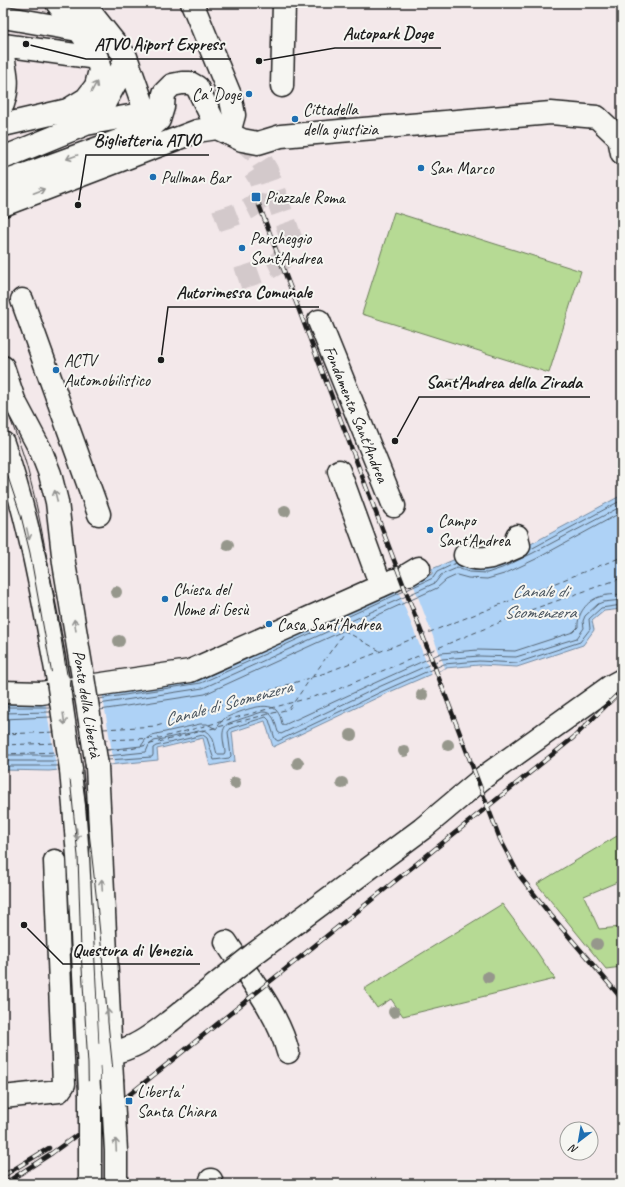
<svg xmlns="http://www.w3.org/2000/svg" width="625" height="1187" font-family="Caveat,sans-serif">
<style>
.green{fill:#b6da94;stroke:#697b58}
.water{fill:#aed2f6;stroke:#74899f}
.pier{fill:#f3e8ea}
.lines{fill:none;stroke-linecap:round;stroke-linejoin:round}
.shore{stroke:#566573;stroke-width:1}
.ferry{stroke:#48535d;stroke-width:1;stroke-dasharray:5 4;stroke-linecap:butt}
.minor-tunnel{stroke:#d3c9cb;stroke-width:22;stroke-dasharray:22 11;stroke-linecap:butt}
.minor-casing{stroke:#1c1c1c;stroke-width:25}
.major-casing{stroke:#1c1c1c;stroke-width:25}
.minor{stroke:#f6f6f2;stroke-width:22}
.major{stroke:#f6f6f2;stroke-width:22}
.tram{stroke:#1c1c1c;stroke-width:1}
.rail-casing{stroke:#1c1c1c;stroke-width:4.5}
.rail{stroke:#f6f6f2;stroke-width:3;stroke-dasharray:9;stroke-linecap:butt}
.minor-bridge-casing{stroke:#1c1c1c;stroke-width:25;stroke-linecap:butt}
.major-bridge-casing{stroke:#1c1c1c;stroke-width:25;stroke-linecap:butt}
.minor-bridge{stroke:#f6f6f2;stroke-width:22}
.major-bridge{stroke:#f6f6f2;stroke-width:22}
.tree{fill:#96978c}
.oneway{stroke:#949492}
.poi-dot{fill:#1f6fb2;stroke:#f6f6f2;stroke-width:1.5}
.labels{text-anchor:middle;dominant-baseline:central;stroke-width:4;stroke-linejoin:round;paint-order:stroke}
.poi-label{font-size:17px;fill:#1c1c1c;stroke:#f6f6f2;text-anchor:start}
.street-label{font-size:17px;fill:#1c1c1c;stroke:#f6f6f2}
.water-label{font-size:18px;font-style:italic;fill:#48535d;stroke:#f6f6f2}
.leader{fill:none;stroke:#1c1c1c;stroke-width:1.5}
.callout-dot{fill:#1c1c1c;stroke:#f6f6f2;stroke-width:1.5}
.callout-label{font-size:18px;text-anchor:middle;font-weight:bold;fill:#1c1c1c;stroke:#f6f6f2;stroke-width:4;stroke-linejoin:round;paint-order:stroke}
</style>
<rect width="100%" height="100%" fill="#f3e8ea"/>
<filter id="ink" filterUnits="userSpaceOnUse"><feTurbulence type="fractalNoise" baseFrequency=".025" numOctaves="2"/><feDisplacementMap in="SourceGraphic" scale="8" xChannelSelector="R" yChannelSelector="G"/><feConvolveMatrix kernelMatrix="1 2 1 2 8 2 1 2 1" color-interpolation-filters="sRGB"/></filter>
<g filter="url(#ink)">
<path class="green" d="M394,212L581,271L549,373L362,314Z
M622,833V880L584,896L599,929L622,927V967L606,969L537,884Z
M502,904L531,943L555,979L403,1016L391,999L377,1008L364,989Z"/>
<path class="water" d="M622,495V609L604,611L592,621L594,630L583,645L517,667L479,665L445,668L385,694L273,747L265,721L232,732L235,761L210,766L203,738L157,749L158,760L49,771L3,770V704H43L199,680L432,574V569L458,558L529,545Z"/>
<path class="pier" d="M412,581L445,668L431,674L397,588Z
M102,692L114,764L57,771L45,701Z"/>
<g class="lines">
<path class="shore" d="M531,549L622,500
M99,699L201,683L433,578L437,572L456,563
M99,704L203,688L435,583L441,575L457,568L469,572L487,573L502,568L533,553L622,506
M3,707H50
M100,710L205,694L437,588L446,580L457,575L468,578L487,579L504,574L536,559L622,512
M3,713L50,712
M3,719L51,717
M107,750L141,746L146,739L152,735L200,724H207L216,729L221,722L225,718C237,713 265,700 276,710C280,714 281,719 282,724L284,725L379,681L441,653L478,650L515,651L573,632L578,627C577,614 587,601 599,597C606,594 615,595 622,594
M3,755H57
M107,756L146,752L149,745L154,741L203,730C214,732 214,745 217,754H224L225,752C224,742 219,729 229,723L262,712C274,711 275,723 278,732L281,734L381,686L442,659L479,656L516,657L577,638L584,628L583,621L585,616L598,604L603,602L622,600
M108,760L152,757L153,755V748L156,746L203,735L207,738L214,760L229,758L231,756L228,732L231,728L266,717L269,720L275,739L278,741L383,691L444,664L479,661L517,663L580,642L590,629L589,619L601,608L622,605
M3,761H58
M3,766H58"/>
<path class="ferry" d="M313,676L345,631L380,651
M103,729L157,726L325,673L622,557
M3,734L56,732
M103,740L160,738L331,692L525,612L622,578
M3,745L56,743
M105,750L131,749L289,709L311,678
M3,754L58,752"/>
<path class="minor-tunnel" d="M216,221C242,212 278,205 254,170
M238,279C253,274 275,270 284,256C287,251 289,244 291,238L267,170L257,154L242,140"/>
<g class="minor-casing">
<path id="minor" d="M83,3L126,57L146,113L86,124
M192,3L230,95L234,115L229,133
M3,17L78,30
M3,45L97,58
M3,57C7,75 9,86 3,104
M282,86L284,3
M3,125L68,110L86,99L96,86L100,70L97,58L91,46L57,3
M3,158L86,124L104,104L116,82L126,57
M3,181L13,179L140,133L151,127L159,120L163,107L164,93L172,85L182,83H190L197,87L217,128
M3,205L197,131L217,128L242,140L258,143L281,136L551,113L597,117L619,138L622,153
M22,300L99,514
M319,321L394,506
M339,471L381,586
M465,555C483,564 503,553 519,546L517,536
M409,574L419,568
M3,692L41,693L190,671L394,580
M226,942C248,976 278,1013 288,1052
M254,954L422,829L484,777L611,686L622,680
M92,1056C128,1052 141,1044 169,1022
M3,1097L59,1091L64,1084L55,861
M211,1180V1184"/>
</g>
<g class="major-casing">
<path id="major" d="M3,367L14,400L41,451L50,474L57,502L64,563L83,677
M3,443C29,518 44,603 58,681
M97,766L112,1079
M71,769L78,856L90,1092"/>
</g>
<use href="#minor" class="minor"/>
<use href="#major" class="major"/>
<path class="tram" d="M3,400C12,425 23,449 29,475C43,527 50,580 60,632C80,750 95,869 105,989C110,1054 121,1119 118,1184
M3,462L21,516L30,553L69,769L78,856L81,952L88,1064L90,1184"/>
<g class="rail-casing">
<path id="rail" d="M256,197L500,839L519,875L549,913L622,999
M3,1176L49,1148
M4,1184L52,1153L99,1119L573,738L622,690"/>
</g>
<use href="#rail" class="rail"/>
<g class="minor-bridge-casing">
<path id="minor-bridge" d="M169,1022L254,954"/>
</g>
<g class="major-bridge-casing">
<path id="major-bridge" d="M83,677L97,766
M58,681L71,769
M112,1079L116,1151V1184
M90,1092V1184"/>
</g>
<use href="#minor-bridge" class="minor-bridge"/>
<use href="#major-bridge" class="major-bridge"/>
</g>
<g class="tree">
<circle cx="452" cy="384" r="6"/>
<circle cx="285" cy="511" r="6"/>
<circle cx="228" cy="545" r="6"/>
<circle cx="116" cy="592" r="6"/>
<circle cx="119" cy="641" r="6"/>
<circle cx="422" cy="695" r="6"/>
<circle cx="351" cy="735" r="6"/>
<circle cx="448" cy="745" r="6"/>
<circle cx="404" cy="751" r="6"/>
<circle cx="298" cy="763" r="6"/>
<circle cx="235" cy="783" r="6"/>
<circle cx="342" cy="783" r="6"/>
<circle cx="597" cy="944" r="6"/>
<circle cx="488" cy="977" r="6"/>
<circle cx="394" cy="1012" r="6"/>
</g>
<defs><path id="oneway-shaft" d="M-6 0H5M1.5-3L5.5 0L1.5 3" fill="none" stroke-width="1.6" stroke-linecap="round" stroke-linejoin="round"/></defs>
<g class="oneway">
<use href="#oneway-shaft" transform="translate(94 87) rotate(-62)"/>
<use href="#oneway-shaft" transform="translate(72 157) rotate(160)"/>
<use href="#oneway-shaft" transform="translate(39 191) rotate(-21)"/>
<use href="#oneway-shaft" transform="translate(56 496) rotate(-104)"/>
<use href="#oneway-shaft" transform="translate(28 534) rotate(77)"/>
<use href="#oneway-shaft" transform="translate(75 625) rotate(-99)"/>
<use href="#oneway-shaft" transform="translate(64 719) rotate(82)"/>
<use href="#oneway-shaft" transform="translate(77 834) rotate(86)"/>
<use href="#oneway-shaft" transform="translate(102 885) rotate(-93)"/>
<use href="#oneway-shaft" transform="translate(108 1015) rotate(-93)"/>
<use href="#oneway-shaft" transform="translate(116 1145) rotate(-93)"/>
</g>
</g>
<g class="poi-dot">
<circle cx="249" cy="94" r="4"/>
<circle cx="295" cy="119" r="4"/>
<circle cx="421" cy="168" r="4"/>
<circle cx="153" cy="177" r="4"/>
<rect x="251" y="192" width="10" height="10" rx="2"/>
<circle cx="242" cy="248" r="4"/>
<circle cx="56" cy="370" r="4"/>
<circle cx="430" cy="530" r="4"/>
<circle cx="165" cy="599" r="4"/>
<circle cx="269" cy="624" r="4"/>
<rect x="125" y="1097" width="8" height="8" rx="2"/>
</g>
<g class="labels">
<g class="poi-label">
<text x="241" y="94" text-anchor="end">Ca' Doge</text>
<text x="303" y="109">Cittadella<tspan x="303" dy="20">della giustizia</tspan></text>
<text x="429" y="168">San Marco</text>
<text x="161" y="177">Pullman Bar</text>
<text x="265" y="197">Piazzale Roma</text>
<text x="250" y="238">Parcheggio<tspan x="250" dy="20">Sant'Andrea</tspan></text>
<text x="64" y="360">ACTV<tspan x="64" dy="20">Automobilistico</tspan></text>
<text x="438" y="520">Campo<tspan x="438" dy="20">Sant'Andrea</tspan></text>
<text x="173" y="589">Chiesa del<tspan x="173" dy="20">Nome di Gesù</tspan></text>
<text x="277" y="624">Casa Sant'Andrea</text>
<text x="137" y="1091">Liberta'<tspan x="137" dy="20">Santa Chiara</tspan></text>
</g>
<g class="street-label">
<text transform="translate(356 414) rotate(68)">Fondamenta Sant'Andrea</text>
<text transform="translate(87 704) rotate(81)">Ponte della Libertà</text>
</g>
<g class="water-label">
<text x="540" y="591">Canale di<tspan x="540" dy="21">Scomenzera</tspan></text>
<text transform="translate(228 703) rotate(-15)">Canale di Scomenzera</text>
</g>
</g>
<path class="leader" d="M259 61L335 48H441M26 44L86 59H231M78 205L86 155H209M161 360L168 307H319M395 441L419 397H590M24 925L63 964H200"/>
<g class="callout-dot">
<circle cx="259" cy="61" r="4"/>
<circle cx="26" cy="44" r="4"/>
<circle cx="78" cy="205" r="4"/>
<circle cx="161" cy="360" r="4"/>
<circle cx="395" cy="441" r="4"/>
<circle cx="24" cy="925" r="4"/>
</g>
<g class="callout-label">
<text x="388" y="39">Autopark Doge</text>
<text x="159" y="50">ATVO Aiport Express</text>
<text x="147" y="146">Biglietteria ATVO</text>
<text x="244" y="298">Autorimessa Comunale</text>
<text x="504" y="388">Sant'Andrea della Zirada</text>
<text x="132" y="956">Questura di Venezia</text>
</g>
<rect width="625" height="1187" fill="none" stroke="#f6f6f2" stroke-width="16"/>
<rect x="8" y="8" width="609" height="1171" fill="none" stroke="#1c1c1c" stroke-width="1.5" filter="url(#ink)"/>
<g transform="translate(579 1141) rotate(211)"><circle r="19" fill="#f6f6f2" stroke="#9f9f9c"/>
<path d="M0-3L7 15L0 10L-7 15Z" fill="#1f6fb2"/>
<text y="-6" font-size="11" font-weight="bold" text-anchor="middle" fill="#1c1c1c">N</text>
</g>
</svg>
